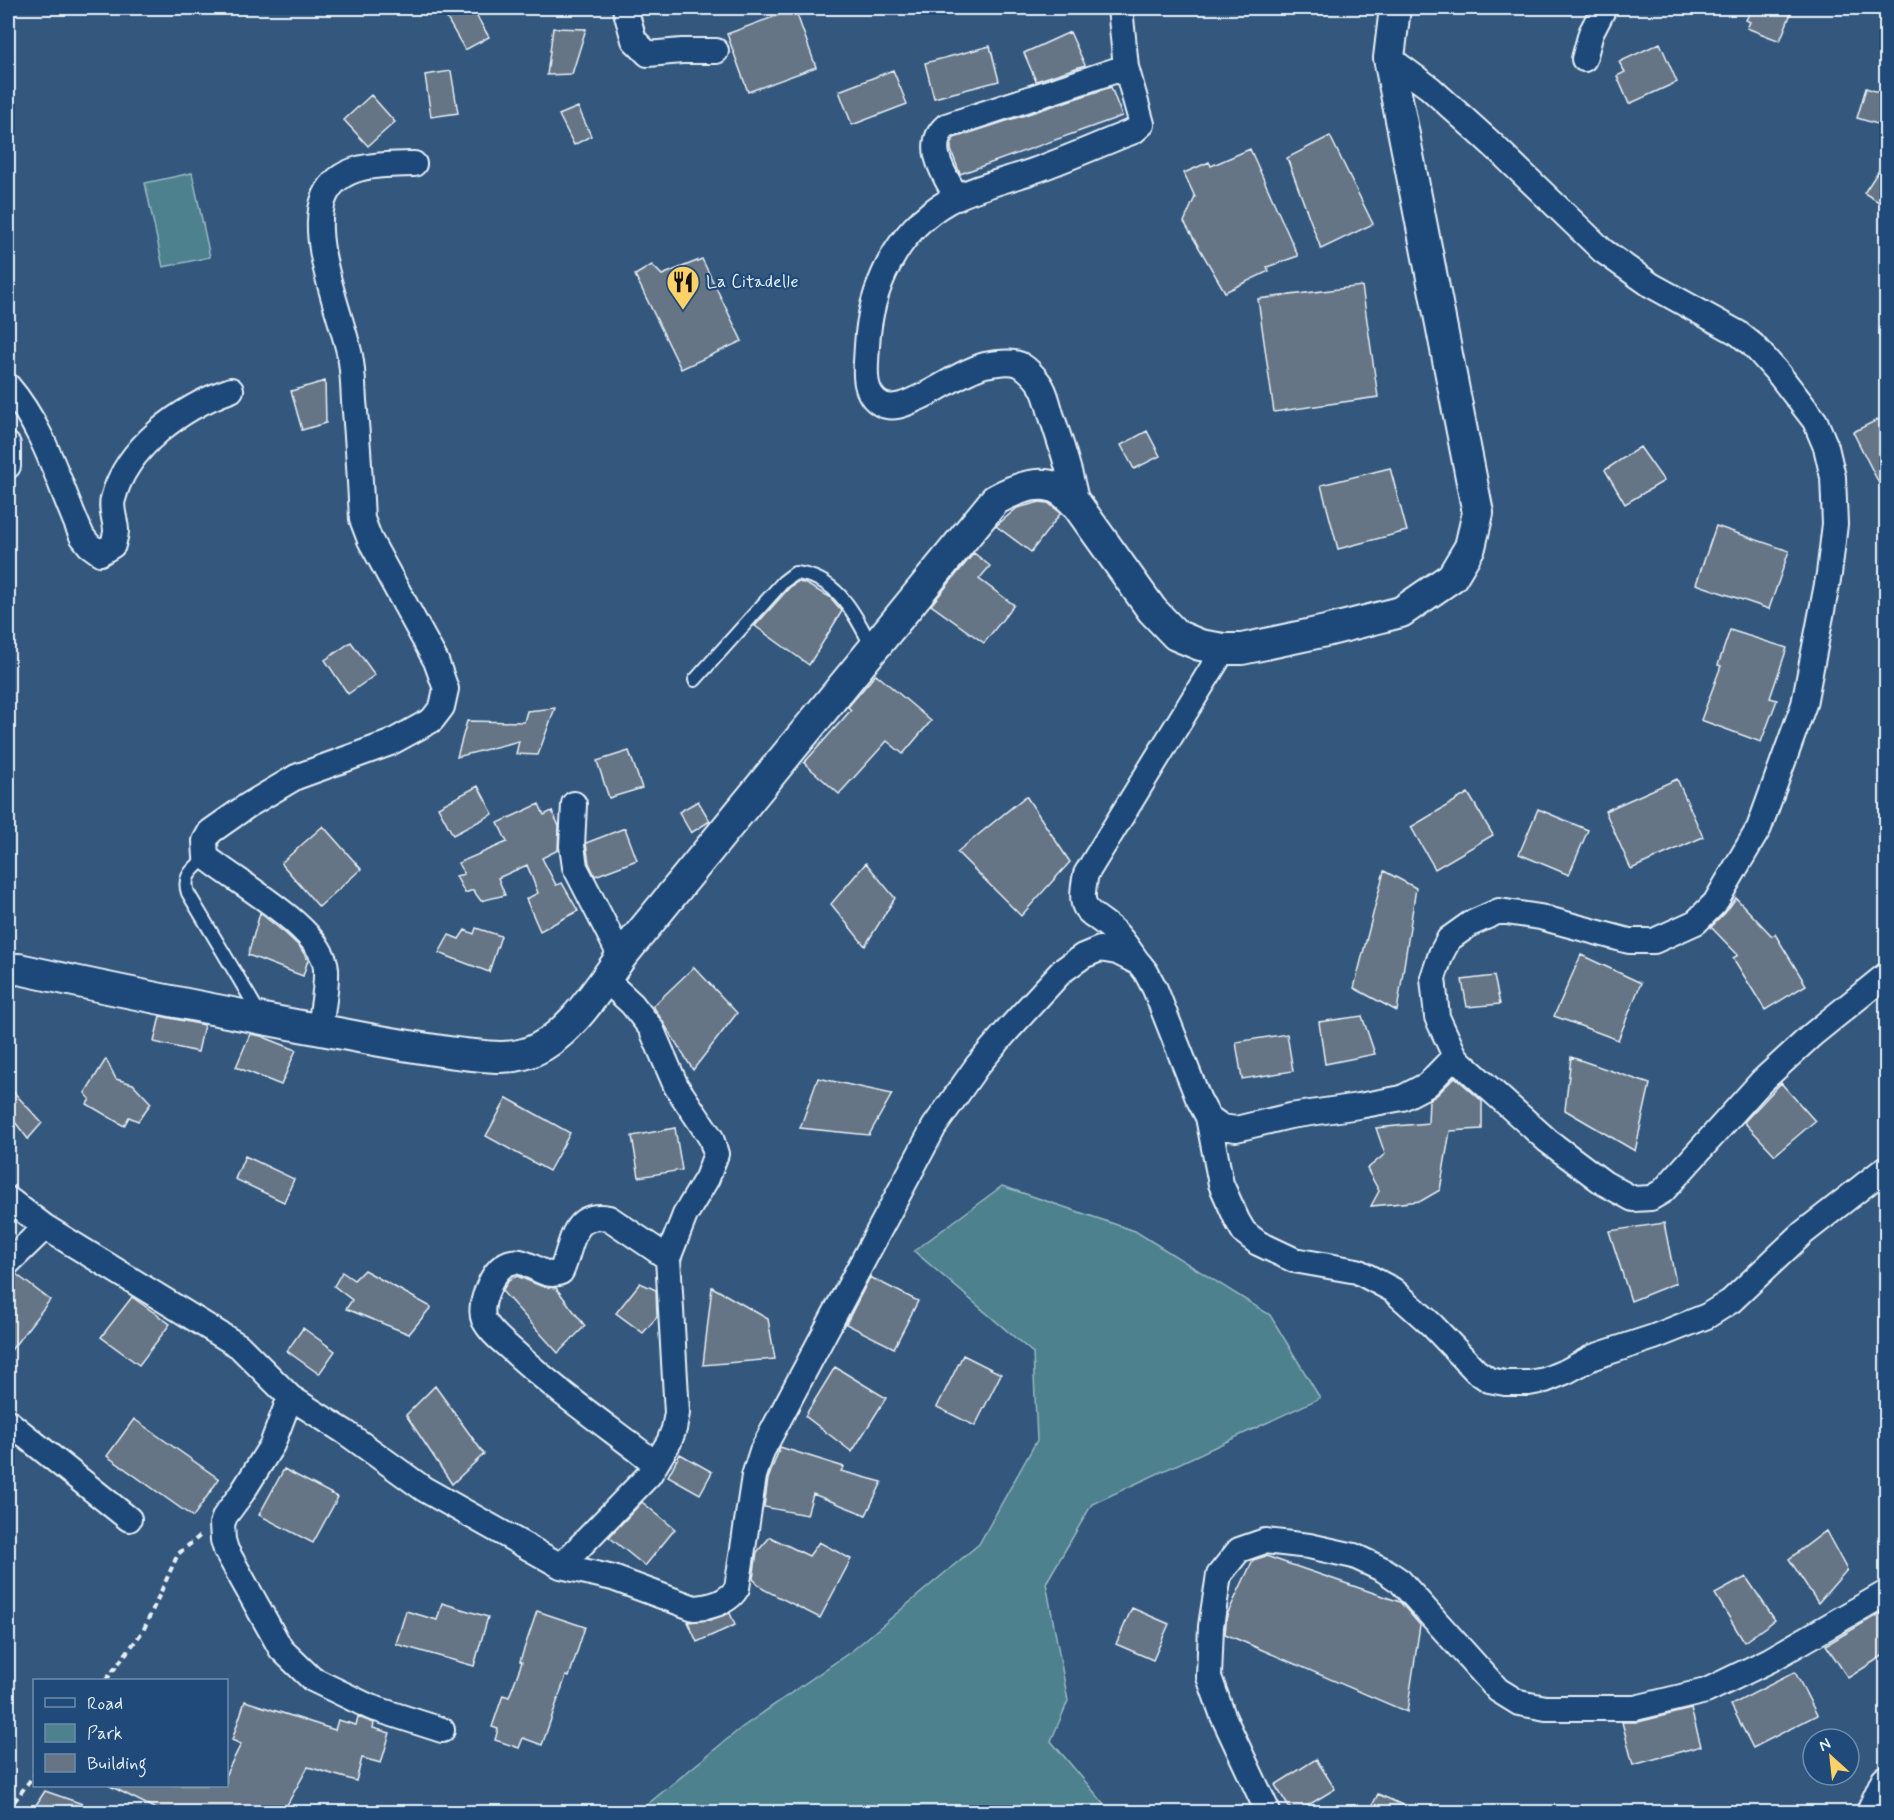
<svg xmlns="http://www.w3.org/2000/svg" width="1894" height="1820" font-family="Mynerve,sans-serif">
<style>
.green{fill:#4d818e;stroke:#9ab9c3;stroke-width:1.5}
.building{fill:#667485;stroke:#e8f1f8;stroke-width:1.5}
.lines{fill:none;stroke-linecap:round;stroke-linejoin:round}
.service-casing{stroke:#e8f1f8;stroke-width:16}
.minor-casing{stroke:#e8f1f8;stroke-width:28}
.tertiary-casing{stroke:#e8f1f8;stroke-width:34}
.path{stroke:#e8f1f8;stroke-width:4;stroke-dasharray:6 4.5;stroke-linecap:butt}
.service{stroke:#1f4a7a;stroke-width:12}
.minor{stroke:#1f4a7a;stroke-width:24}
.tertiary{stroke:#1f4a7a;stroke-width:30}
.labels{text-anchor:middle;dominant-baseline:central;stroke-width:4.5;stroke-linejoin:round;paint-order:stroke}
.poi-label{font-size:18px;fill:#e8f1f8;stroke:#1f4a7a;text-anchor:start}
</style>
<rect width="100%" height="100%" fill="#34577d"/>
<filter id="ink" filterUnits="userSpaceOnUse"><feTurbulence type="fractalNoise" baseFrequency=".0167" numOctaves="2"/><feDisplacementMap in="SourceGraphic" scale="12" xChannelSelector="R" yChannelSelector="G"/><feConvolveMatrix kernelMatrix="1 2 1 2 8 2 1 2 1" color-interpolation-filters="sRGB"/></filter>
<g filter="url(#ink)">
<path class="green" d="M192,173L210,257L163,267L145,183Z
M1002,1186L1135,1231L1270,1315L1320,1398L1092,1504L1046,1583L1068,1701L1051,1741L1111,1812H638L741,1728L853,1650L979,1544L1037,1440L1033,1353L914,1251Z"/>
<path class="building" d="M458,8H472L489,37L465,50L445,15Z
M1752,8H1793L1780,41L1747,28L1750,22L1746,20Z
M795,9L816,67L748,92L727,34Z
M553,28L586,29L572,74L547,75Z
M1070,32L1085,65L1036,81L1024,53Z
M1660,43L1677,82L1629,104L1617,76L1625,72L1619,62Z
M990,46L999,81L934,98L925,63Z
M893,70L907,104L852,125L839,91Z
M451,71L458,113L431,117L425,75Z
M1111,87L1122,116L960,174L951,150V145L954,138Z
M1866,88L1887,95V127L1857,118Z
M371,95L395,122L368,146L344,120Z
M578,107L591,136L574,145L559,115Z
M1330,136L1373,224L1321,249L1287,158Z
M1250,149L1298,256L1267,267L1269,271L1225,292L1184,222L1195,197L1184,173L1209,162L1211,166Z
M1887,158V207L1864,193Z
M702,259L742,341L681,369L635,275L652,265L662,275Z
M1362,286L1378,397L1274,412L1258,299Z
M325,381L326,423L302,430L291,391Z
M1887,415V499L1853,432Z
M1147,431L1160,456L1134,469L1121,445Z
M1640,447L1664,481L1625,504L1605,470Z
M1390,468L1407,531L1338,549L1321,485Z
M1040,502L1048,503L1061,513L1031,552L996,526L1017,508Z
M1716,526L1789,551L1769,609L1696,584Z
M974,553L990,566L979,579L1014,605L984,643L931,605Z
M797,582L804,583L830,597L842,611L809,665L755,626L789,588Z
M1730,630L1787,648L1770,698L1777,700L1761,742L1701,720L1721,666L1718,665Z
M351,642L375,675L348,694L325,660Z
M876,674L931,721L903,754L887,741L839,794L804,763L851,710L848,707Z
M555,708L538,755L516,754L519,741L457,757L467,721L524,722L527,711Z
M629,751L642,788L609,798L597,761Z
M1677,779L1703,837L1631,869L1605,811Z
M478,786L493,814L453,835L438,807Z
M1468,793L1493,835L1435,869L1411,827Z
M1026,796L1070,862L1021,916L957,852Z
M698,801L710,821L691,833L679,812Z
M539,804L544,815L552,811L559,826L558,850L542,858L556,885L562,883L578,911L540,931L526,899L538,893L527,865L498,878L505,895L481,901L473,890L465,893L456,876L464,874L458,863L507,842L498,823Z
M1538,809L1588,830L1569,875L1519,854Z
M323,826L361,869L319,907L281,863Z
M625,828L637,860L595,876L589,863L586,843Z
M866,863L895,898L865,946L831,904Z
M1384,871L1416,888L1397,1011L1354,988Z
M1736,898L1772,936L1775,934L1806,985L1765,1010L1733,958L1738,955L1711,927L1725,913Z
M260,913L285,933L300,947L308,960L303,976L248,955Z
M476,928L501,936L489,972L439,953L449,935L459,939L465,930L474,934Z
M1581,955L1641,983L1618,1040L1554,1016Z
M694,967L737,1013L693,1070L653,1006Z
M1494,976L1500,1004L1467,1007L1462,980Z
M160,1016L204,1025L198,1052L154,1042Z
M1362,1016L1375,1054L1325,1064L1319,1022Z
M250,1034L261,1036L296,1050L281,1085L236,1067Z
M1287,1034L1293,1071L1242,1079L1236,1042Z
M1571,1057L1650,1084L1635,1151L1565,1110Z
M106,1059L116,1079L133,1084L151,1103L138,1121L129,1117L124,1126L87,1104L90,1099L85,1093Z
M1455,1077L1482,1101V1129L1450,1131L1440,1190L1421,1201L1371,1206L1379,1191L1367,1169L1385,1154L1376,1128L1428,1123L1429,1100L1437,1095Z
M818,1078L892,1094L869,1135L800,1128Z
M1781,1083L1815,1121L1775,1155L1744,1122Z
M8,1086L42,1123L28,1139L8,1113Z
M507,1098L570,1133L549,1171L486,1136Z
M675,1128L682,1170L639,1177L632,1136Z
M245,1156L294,1179L284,1202L235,1179Z
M1664,1223L1676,1283L1631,1301L1609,1231Z
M364,1270L431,1307L409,1334L346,1309L352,1300L334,1286L342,1272L354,1280Z
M16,1274L50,1300L8,1354V1277Z
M517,1276L541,1286L556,1288L585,1326L558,1353L502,1291L509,1280Z
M870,1277L918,1301L894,1348L846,1324Z
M640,1283L656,1290L657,1317L643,1333L616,1313Z
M712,1287L768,1319L775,1359L703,1365Z
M132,1297L170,1324L139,1365L101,1337Z
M303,1328L335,1351L319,1374L287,1351Z
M963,1355L1001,1374L975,1426L937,1407Z
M835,1367L886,1398L852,1452L805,1416Z
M435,1386L484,1454L452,1484L406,1415Z
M134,1419L219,1479L193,1517L107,1456Z
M780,1447L844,1467L841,1471L882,1482L866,1515L813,1494L807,1515L764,1507L768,1479Z
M680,1454L712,1472L700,1494L668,1476Z
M284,1469L338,1497L313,1543L259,1515Z
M642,1502L675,1529L645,1566L609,1537Z
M1826,1531L1847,1570L1818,1603L1789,1559Z
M770,1537L809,1556L819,1542L851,1559L820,1618L763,1589L753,1579L757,1552Z
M1266,1556L1400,1602L1420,1625L1407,1712L1225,1634L1227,1615L1253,1560Z
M1746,1577L1775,1620L1744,1642L1715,1594Z
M442,1603L488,1617L474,1666L396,1644L406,1611L437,1620Z
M1132,1608L1169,1624L1153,1660L1116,1644Z
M1887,1609V1653L1848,1678L1826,1645Z
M537,1611L585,1627L569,1677L566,1676L542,1745L523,1738L519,1748L495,1740L498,1729L492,1727L503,1695L509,1697L522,1662L520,1661Z
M730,1613L735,1625L697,1642L688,1622L710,1620Z
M1795,1672L1817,1715L1753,1748L1731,1705Z
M245,1701L335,1730L338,1720L356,1725L358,1717L374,1723L373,1728L390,1733L381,1763L362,1758L356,1781L308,1767L283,1812H162L108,1785H226V1774L241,1744L232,1740Z
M1691,1709L1701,1746L1633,1765L1622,1722H1638Z
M1316,1759L1335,1789L1297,1812H1292L1275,1785Z
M45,1791L100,1810V1812H43L34,1808Z
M1378,1794L1418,1812H1369Z"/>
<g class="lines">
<g class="service-casing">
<path id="service" d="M695,680L783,582L795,573C838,577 854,613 872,647
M206,857C194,869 182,875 188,893L261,1016"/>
</g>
<g class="minor-casing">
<path id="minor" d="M625,8L634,40L648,54L682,51H716
M1120,8L1126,67
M1389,58L1430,88L1493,145L1603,251L1651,285L1738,333L1753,345L1778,373L1815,421L1826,447L1833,477L1835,524L1829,574L1804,704L1759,828L1715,903L1696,922L1654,941H1629L1540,917L1499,911L1470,924L1449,939L1441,954L1433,978L1437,1017L1455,1056L1460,1062L1548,1141L1604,1183L1633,1199L1651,1198L1663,1191L1762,1081L1812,1035L1886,975
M1584,59L1591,33L1604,8
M957,198C946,177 923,146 946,126L1126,67L1142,124L1134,131C1100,144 1067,159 1033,171C1008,180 969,189 947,202C896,231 870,289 867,346C866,366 861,393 881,404C893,410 905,404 916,399C939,390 960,372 985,365C995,363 1012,360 1021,365C1029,370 1035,377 1040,384C1046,392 1048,404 1051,414C1061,444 1071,474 1077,505
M8,386C45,429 59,485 82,536L89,545L100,553L113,545C114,540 116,535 116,531C116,521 110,509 113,499C126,447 182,407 231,390
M8,445V466
M574,804L572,846L575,867L621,957
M1137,961C1130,951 1123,940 1114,931C1088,908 1077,915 1086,874L1224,649
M320,1030C322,1010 327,989 326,969C324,929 236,882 206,857L205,841L210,832L247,806L296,777L390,743L432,720L442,707L446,689L436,661L370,540L362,519C360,479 358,440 354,401C353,386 353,370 350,356C341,313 307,237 325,196C340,162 384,165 414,164
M1208,1117L1221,1184L1237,1220L1244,1232L1258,1243L1294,1260L1357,1271L1393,1290L1432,1325L1476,1371L1489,1380L1505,1383H1529L1545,1380L1567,1371L1593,1357L1654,1337L1707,1316L1731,1301L1803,1233L1886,1168
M8,1199L45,1227L239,1346L290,1397L345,1432L424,1489L561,1566L613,1578L694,1608C711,1607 728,1603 737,1588L754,1476L762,1451L934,1127L977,1066L1006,1032L1062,971L1083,956L1100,949L1117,952L1139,963L1146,972L1155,989L1198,1098L1208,1117L1222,1127L1236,1129L1290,1116L1359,1106L1402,1098L1427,1085L1455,1056
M8,1263L45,1227
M290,1397L272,1445L242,1493L225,1516L222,1524L223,1540L226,1550L281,1649L312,1679L370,1707L442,1730
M8,1422L129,1519
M656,1464C607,1426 556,1391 512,1350C502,1341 490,1332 484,1320C478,1306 491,1275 503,1266C525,1250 540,1282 561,1272C573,1246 570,1211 609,1218L668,1258
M561,1566L649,1475L669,1442L674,1429L677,1413L668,1258L685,1215L707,1178L716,1154L711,1138L676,1086L651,1028L632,1004L605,979
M1268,1812L1223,1716L1209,1677L1211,1626L1219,1575L1239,1550L1265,1541L1309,1546L1354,1556L1384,1570L1400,1581L1498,1690L1519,1703L1546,1708H1635L1706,1691L1770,1660L1886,1593"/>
</g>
<g class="tertiary-casing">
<path id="tertiary" d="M8,970L19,969C127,993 235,1014 343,1034C384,1042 424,1049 464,1054C485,1056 507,1060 527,1053C567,1040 598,989 621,957L995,500C1011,491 1035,480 1054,487C1063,490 1071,499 1077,505L1152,610L1176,635L1200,645L1224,649H1242L1326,631L1401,612L1452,577L1470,547L1478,513L1389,58L1395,8
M1872,1812L1886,1781"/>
</g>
<path class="path" d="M106,1680L143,1631L178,1554L201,1535
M8,1810L34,1775"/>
<use href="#service" class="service"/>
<use href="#minor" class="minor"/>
<use href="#tertiary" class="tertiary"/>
</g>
</g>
<defs>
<g id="restaurant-pin" transform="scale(1.725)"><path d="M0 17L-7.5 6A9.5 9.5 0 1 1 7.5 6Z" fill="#ffd166" stroke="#1f4a7a"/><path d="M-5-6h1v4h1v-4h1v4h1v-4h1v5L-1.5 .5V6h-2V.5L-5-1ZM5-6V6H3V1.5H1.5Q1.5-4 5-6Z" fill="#111"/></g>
</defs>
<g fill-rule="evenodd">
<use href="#restaurant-pin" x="683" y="282"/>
</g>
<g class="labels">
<g class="poi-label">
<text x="706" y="282">La Citadelle</text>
</g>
</g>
<rect width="1894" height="1820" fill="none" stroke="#1f4a7a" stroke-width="30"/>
<rect x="15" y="15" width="1864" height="1790" fill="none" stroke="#e8f1f8" stroke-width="2" filter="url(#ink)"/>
<rect x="33" y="1679" width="195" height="108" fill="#1f4a7a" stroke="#6f8dac" stroke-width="1.5"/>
<rect x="45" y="1698" width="30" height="9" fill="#1f4a7a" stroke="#6f8dac" stroke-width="1.5"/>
<text x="87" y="1709" font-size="18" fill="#e8f1f8">Road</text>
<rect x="45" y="1724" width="30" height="18" fill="#4d818e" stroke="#6f8dac" stroke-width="1.5"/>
<text x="87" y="1739" font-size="18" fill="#e8f1f8">Park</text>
<rect x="45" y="1754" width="30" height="18" fill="#667485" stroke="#6f8dac" stroke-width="1.5"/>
<text x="87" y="1769" font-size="18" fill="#e8f1f8">Building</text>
<g transform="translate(1831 1757) rotate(333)"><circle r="28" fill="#1f4a7a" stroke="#6f8dac" stroke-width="1.5"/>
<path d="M0-4.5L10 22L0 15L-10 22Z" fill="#ffd166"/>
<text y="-9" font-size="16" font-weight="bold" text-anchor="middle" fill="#e8f1f8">N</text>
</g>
</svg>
